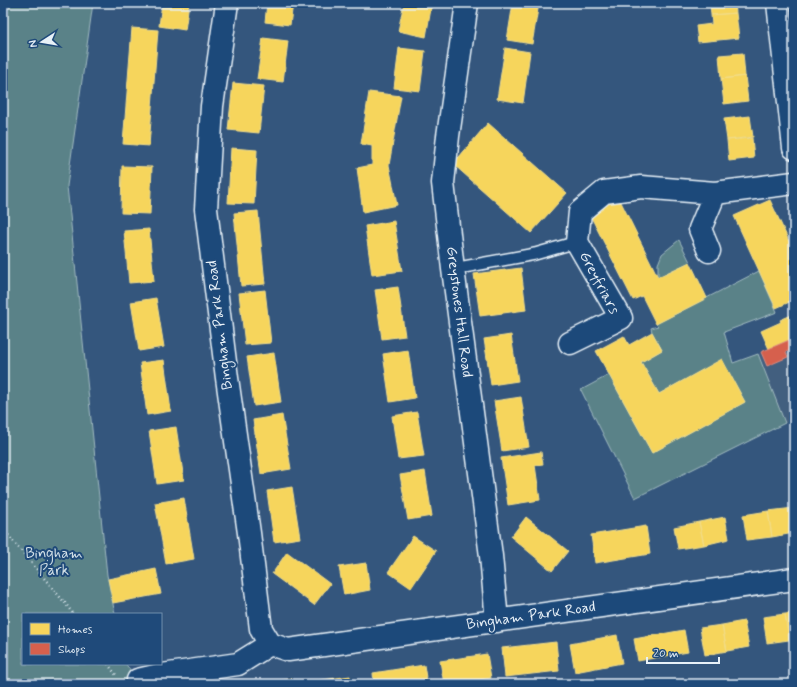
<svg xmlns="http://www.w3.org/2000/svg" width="797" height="687" font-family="Mynerve,sans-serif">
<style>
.built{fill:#435e7f}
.green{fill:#5a8288;stroke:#a1bac0}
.homes{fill:#f6d55c;stroke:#f2dd8b}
.shops{fill:#d6604d;stroke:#db8c80}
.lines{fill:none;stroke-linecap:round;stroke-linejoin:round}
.service-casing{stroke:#e8f1f8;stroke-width:14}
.minor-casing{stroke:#e8f1f8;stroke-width:25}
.tertiary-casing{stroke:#e8f1f8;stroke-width:25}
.path{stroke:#e8f1f8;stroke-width:2.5;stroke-dasharray:1 3;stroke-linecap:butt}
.service{stroke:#1f4a7a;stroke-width:11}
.minor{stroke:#1f4a7a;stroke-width:22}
.tertiary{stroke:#1f4a7a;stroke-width:22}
.labels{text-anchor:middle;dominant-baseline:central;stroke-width:4;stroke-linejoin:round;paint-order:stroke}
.street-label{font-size:15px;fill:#e8f1f8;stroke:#1f4a7a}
.park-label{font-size:15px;fill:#d3e0e7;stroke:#1f4a7a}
</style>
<rect width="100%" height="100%" fill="#34567d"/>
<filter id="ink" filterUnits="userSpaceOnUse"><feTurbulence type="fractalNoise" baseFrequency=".025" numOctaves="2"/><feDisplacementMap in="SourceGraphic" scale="8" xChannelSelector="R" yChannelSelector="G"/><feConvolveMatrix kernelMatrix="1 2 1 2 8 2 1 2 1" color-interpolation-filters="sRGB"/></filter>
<g filter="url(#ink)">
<path class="built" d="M794,338V420L785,423L758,354Z"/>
<path class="green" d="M3,3H93L67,186L107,575L115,614H23V664H126L127,666L143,684H3Z
M679,240L690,262L658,277V264L662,254Z
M759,271L777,312L724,332L733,363L758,354L785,423L635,498L581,390L609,375L652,453L745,402L722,360L659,394L641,362L662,350L652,332L651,328L658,326L656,324Z"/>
<path class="homes" d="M162,3H189L185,30L159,26Z
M267,3H293L290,25L265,22Z
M404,3H432L426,37L398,31Z
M513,3H539L532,44L507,40Z
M710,3H735L736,13L711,15Z
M736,13L739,38L698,42L696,26L712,24L711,15Z
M132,28L158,30L149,146L123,144Z
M263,38L288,41L283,82L257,79Z
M399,48L425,51L420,91L394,88Z
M505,48L530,52L523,103L497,99Z
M743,53L745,76L721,79L719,55Z
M745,76L748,101L724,104L721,79Z
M233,83L264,86L259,133L228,130Z
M369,92L401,96L389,165L397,205L363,212L357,168L372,165V146L361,144Z
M750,116L753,137L727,140L724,119Z
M488,123L567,193L531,233L453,164Z
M752,138L754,158L729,161L727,140Z
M231,148L257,150L254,204L228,203Z
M122,166L152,167L150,214L121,213Z
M618,196L658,277L690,262L707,298L656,324L642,296L633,300L588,211Z
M770,200L794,252V300L776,308L734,216Z
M258,211L265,284L241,286L234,213Z
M394,221L402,271L372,275L365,226Z
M149,229L154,281L129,283L124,231Z
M521,268L526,310L480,316L474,274Z
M398,287L405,336L382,339L375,290Z
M265,290L271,343L245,345L239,293Z
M156,298L164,347L139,351L131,302Z
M794,314V338L769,349L761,331L781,322L780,320Z
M652,332L662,350L641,362L659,394L722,359L745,402L652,453L596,351L624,336L629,345Z
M511,335L518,381L491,385L484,339Z
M408,350L415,398L390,402L383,354Z
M274,353L281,402L254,406L247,357Z
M164,360L171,411L147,415L140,363Z
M521,397L529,447L502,451L494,401Z
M417,412L424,456L398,459L392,416Z
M282,415L291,469L261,474L253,420Z
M176,427L184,480L157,484L149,431Z
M541,452L543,464L535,465L540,500L508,505L501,458Z
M425,471L432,516L408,520L400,475Z
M292,487L300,538L274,542L267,491Z
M184,498L194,559L166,564L155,503Z
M794,508V533L772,537L768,511Z
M768,511L772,537L747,540L743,515Z
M526,517L568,551L552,571L511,537Z
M725,517L729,539L704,545L699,522Z
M699,522L704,545L678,549L674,527Z
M646,526L650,554L595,563L591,535Z
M413,536L436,551L411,588L388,572Z
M287,552L330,584L314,605L272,574Z
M366,563L370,590L344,595L339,567Z
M156,569L161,594L113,603L108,579Z
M794,613V639L789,640L785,614Z
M785,614L789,640L767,643L763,617Z
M744,621L749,647L727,651L722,625Z
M722,625L727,651L705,655L700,628Z
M684,630L688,652L638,661L634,639Z
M617,635L622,663L575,672L570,644Z
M556,642L559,671L505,677L502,648Z
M487,654L491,678L453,684H444L440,661Z
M424,665L427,684H374L373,673Z
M350,676L351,684H302V683Z
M292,679V684H259Z"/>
<path class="shops" d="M794,338V351L793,349L786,352L788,357L767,366L761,352Z"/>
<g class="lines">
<g class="service-casing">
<path id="service" d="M453,269L535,254L577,242"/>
</g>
<g class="minor-casing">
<path id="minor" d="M227,3L212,106L206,209L227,378L249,533L261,629L270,644
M467,3L448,136L443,183L453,269L491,556L497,621
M709,251L700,229L715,193
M570,343L621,318L577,242L580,212L604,192L641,187L715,193L794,183
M138,680L155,676L238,664L270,644L288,650L794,579"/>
</g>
<g class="tertiary-casing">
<path id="tertiary" d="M778,3L794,148"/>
</g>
<path class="path" d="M3,529L65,603L73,614
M108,664L116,675"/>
<use href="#service" class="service"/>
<use href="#minor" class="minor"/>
<use href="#tertiary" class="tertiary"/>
</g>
</g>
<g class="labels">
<g class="street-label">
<text transform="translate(599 283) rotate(62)">Greyfriars</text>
<text transform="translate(459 312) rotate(83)">Greystones Hall Road</text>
<text transform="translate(220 325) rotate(-97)">Bingham Park Road</text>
<text transform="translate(531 616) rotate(-8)">Bingham Park Road</text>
</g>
<g class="park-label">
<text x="54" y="554">Bingham<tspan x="54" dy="17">Park</tspan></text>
</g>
</g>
<rect width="797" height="687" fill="none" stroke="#1f4a7a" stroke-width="16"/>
<rect x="8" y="8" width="781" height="671" fill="none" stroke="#e8f1f8" stroke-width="1.5" filter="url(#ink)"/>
<rect x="22" y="613" width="140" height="52" fill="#1f4a7a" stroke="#6f8dac"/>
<rect x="30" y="623" width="20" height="12" fill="#f6d55c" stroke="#6f8dac"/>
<text x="58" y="633" font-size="12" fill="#e8f1f8">Homes</text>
<rect x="30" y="643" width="20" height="12" fill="#d6604d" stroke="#6f8dac"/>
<text x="58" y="653" font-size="12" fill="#e8f1f8">Shops</text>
<g transform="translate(42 42) rotate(258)" stroke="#1f4a7a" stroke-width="3" paint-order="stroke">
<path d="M0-3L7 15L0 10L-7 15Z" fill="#e8f1f8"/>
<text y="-6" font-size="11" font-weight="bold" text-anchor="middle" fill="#e8f1f8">N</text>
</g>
<path d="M647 657v6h72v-6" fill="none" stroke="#e8f1f8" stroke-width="2"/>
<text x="653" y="657" font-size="12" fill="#e8f1f8" stroke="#1f4a7a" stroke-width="3" paint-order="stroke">20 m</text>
</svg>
